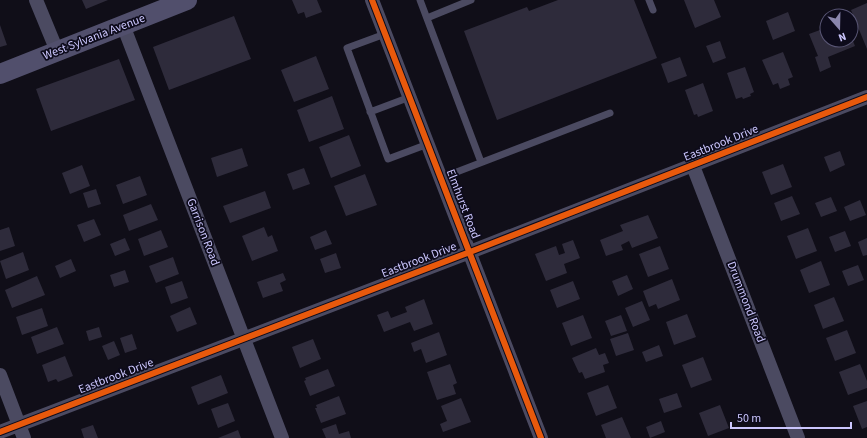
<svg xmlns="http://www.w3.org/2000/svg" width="867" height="438" font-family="'Source Sans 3',sans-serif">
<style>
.building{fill:#2e2b3b}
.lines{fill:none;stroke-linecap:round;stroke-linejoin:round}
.lane{stroke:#4b4a61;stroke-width:7}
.street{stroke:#4b4a61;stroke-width:14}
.secondary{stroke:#514f6c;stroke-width:20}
.cycleway-casing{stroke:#0d0b1b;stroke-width:8}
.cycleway{stroke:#e8590c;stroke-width:6}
.labels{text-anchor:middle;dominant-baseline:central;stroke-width:3.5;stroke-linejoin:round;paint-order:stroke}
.street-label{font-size:12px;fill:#cbc6fd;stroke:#0d0b1b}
</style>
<rect width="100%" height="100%" fill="#100e18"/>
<path class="building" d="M82,0H108L86,9Z
M292,0H317L322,12L306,18L304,12L298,14Z
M558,0H634L657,58L497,120L464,31L527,7L529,11Z
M684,0H714L721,17L695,28Z
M867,3V49L851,10Z
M788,12L795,31L773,40L766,21Z
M234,16L251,59L169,90L153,47Z
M0,25L7,45L0,47Z
M820,30L823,36L827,34V40H851V36L855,46L828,57L831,67L820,72L815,57L818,56L809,34Z
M720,41L726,58L713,63L706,46Z
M783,52L793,77L788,79L790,85L780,89L778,83L773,85L762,60Z
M316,56L329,89L294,102L281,70Z
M680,57L687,76L668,83L661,64Z
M119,59L135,100L51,131L36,89Z
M745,67L754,92L750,94L751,96L743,99L742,97L736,99L727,73Z
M703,83L713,111L698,117L697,114L694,115L685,90Z
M332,96L344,129L309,142L297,110Z
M349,135L361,166L331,178L319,147Z
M242,148L248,166L217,177L211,158Z
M840,151L845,165L830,172L824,157Z
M783,164L792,187L771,195L762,172Z
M82,165L90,186L70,194L62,173Z
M304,168L310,184L293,190L287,174Z
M365,174L377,205L346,216L334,186Z
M140,176L147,195L123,204L116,185Z
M96,189L101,204L88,208L83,193Z
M265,191L271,208L230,223L223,206Z
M792,196L800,214L781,221L774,203Z
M831,197L837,211L821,217L815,203Z
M860,200L866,215L850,221L844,207Z
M151,204L158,220L129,231L123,215Z
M648,215L658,238L632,248L629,241L621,245L623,250L606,256L600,240L623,231L620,225Z
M94,219L101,235L84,242L77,225Z
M9,227L15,246L0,251V230Z
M264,227L268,237L272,235L278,251L252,261L242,236Z
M808,228L817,251L796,259L787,236Z
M161,230L168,247L144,256L138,239Z
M326,230L332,244L315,250L310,237Z
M845,231L851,246L835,252L829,237Z
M125,238L130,250L115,256L110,244Z
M867,238V255L863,256L858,242Z
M573,240L580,258L564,264L567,273L546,281L535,254L556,246L559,255L565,253L562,244Z
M660,246L669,269L648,277L639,254Z
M23,252L29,270L6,279L0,261Z
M336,253L341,268L325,273L320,259Z
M173,257L179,274L156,283L149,266Z
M71,259L76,271L60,278L55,266Z
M821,261L830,285L809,293L800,270Z
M858,265L864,280L848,286L842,271Z
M125,270L129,282L114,287L110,275Z
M283,273L286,280L280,283L283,291L263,298L257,282Z
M627,275L633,289L618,296L612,281Z
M37,276L45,295L12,308L5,290Z
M672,279L680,300L658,309L656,304L649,307L643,291Z
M182,281L188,298L171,304L165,287Z
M573,281L580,299L557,308L550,290Z
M834,297L844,321L823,329L814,305Z
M424,299L433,324L414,331L410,322L384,332L377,315L388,311L391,318L407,312L405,307Z
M642,301L650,320L633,327L625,308Z
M190,307L197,324L177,332L170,316Z
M42,308L48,326L22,335L16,317Z
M687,314L696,337L674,345L666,322Z
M583,315L592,338L571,346L562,323Z
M621,315L627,331L611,336L605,321Z
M57,327L64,344L37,354L31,337Z
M99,327L102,337L89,341L86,331Z
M847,330L856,353L835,361L826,338Z
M439,332L447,355L426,363L421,349L414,352L411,343Z
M628,333L634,350L616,356L610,339Z
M132,334L137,349L125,353L120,338Z
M313,339L321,359L300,368L292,347Z
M114,341L120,355L108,360L102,346Z
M659,345L663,356L646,362L642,352Z
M596,348L599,355L605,353L609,363L603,365L605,372L585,379L582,372L579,373L572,358Z
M65,356L73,376L58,382L56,379L48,382L42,365Z
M703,357L712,380L691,388L682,365Z
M450,364L457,383L453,385L456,394L437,400L427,372Z
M860,364L867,381V388L848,395L839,372Z
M328,369L335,386L310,396L304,381L306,380L305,378Z
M221,375L228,393L198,405L191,387Z
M608,385L617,408L596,416L587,393Z
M677,393L682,407L664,413L659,399Z
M339,396L346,414L321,423L315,408H317L316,405Z
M461,398L471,422L443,432L440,424L447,421L441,406Z
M867,401V427L862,429L853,406Z
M228,403L235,421L218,428L211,409Z
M720,405L729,428L708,436L699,413Z
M622,417L631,438H606L601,425Z
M661,421L665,432L650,438L646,427Z
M336,424L339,434L349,431L351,438H326L322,429Z
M93,425L98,438H84L81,429Z
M238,430L241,438H218Z"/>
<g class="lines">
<path class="lane" d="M420,0L481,162
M649,0L653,10
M427,18L471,0
M385,34L347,48L388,159L428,144
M370,112L410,97
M441,178L610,113"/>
<path class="street" d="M36,0L57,51
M372,0L541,438
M123,25L282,438
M693,166L798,438
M0,375L24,438
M0,432L470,252L867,97"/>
<path class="secondary" d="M0,74L187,0"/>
<g class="cycleway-casing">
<path id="cycleway" d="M372,0L541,438
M0,432L470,252L867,97"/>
</g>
<use href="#cycleway" class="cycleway"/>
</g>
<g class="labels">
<g class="street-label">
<text transform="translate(94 37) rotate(-21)">West Sylvania Avenue</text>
<text transform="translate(721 143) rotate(-22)">Eastbrook Drive</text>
<text transform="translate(463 204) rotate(69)">Elmhurst Road</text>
<text transform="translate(203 232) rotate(69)">Garrison Road</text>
<text transform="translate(419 260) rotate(-21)">Eastbrook Drive</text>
<text transform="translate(746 302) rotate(69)">Drummond Road</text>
<text transform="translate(116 376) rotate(-21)">Eastbrook Drive</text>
</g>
</g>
<g transform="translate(839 28) rotate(160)"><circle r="19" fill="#0d0b1b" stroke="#595675"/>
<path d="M0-3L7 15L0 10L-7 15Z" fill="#8a86ad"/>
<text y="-6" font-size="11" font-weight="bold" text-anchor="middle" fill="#cbc6fd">N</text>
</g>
<path d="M731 422v6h120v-6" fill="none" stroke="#cbc6fd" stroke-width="2"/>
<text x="737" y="422" font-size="12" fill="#cbc6fd" stroke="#0d0b1b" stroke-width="3" paint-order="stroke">50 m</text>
</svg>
